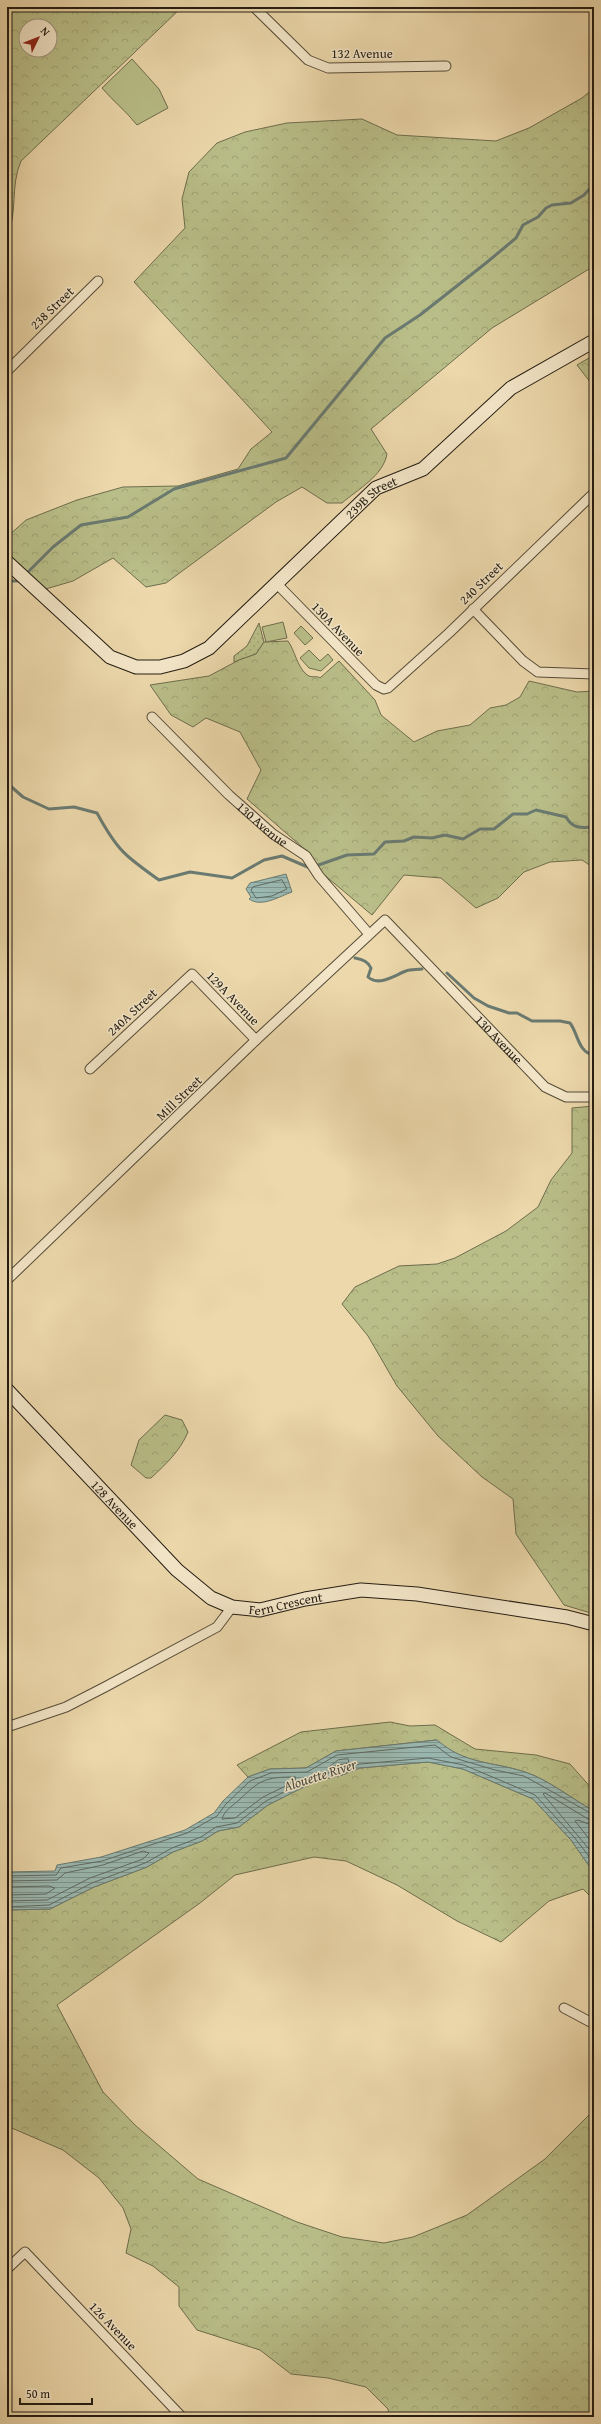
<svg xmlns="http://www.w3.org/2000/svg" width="601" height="2424" font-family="'Gentium Book Plus',serif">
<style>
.grass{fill:url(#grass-dots);stroke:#6e6d4d}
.forest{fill:url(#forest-crowns);stroke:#6e6d4d;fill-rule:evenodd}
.park{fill:#b9be88;stroke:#6e6d4d}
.water{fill:url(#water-rules);stroke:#6a7a71}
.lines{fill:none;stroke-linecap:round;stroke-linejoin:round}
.shore{stroke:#5e6a62;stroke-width:1}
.stream{stroke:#6a7a71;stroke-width:3}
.street-casing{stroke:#554b38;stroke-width:11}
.secondary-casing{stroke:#231c12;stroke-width:15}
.street{stroke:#f3e6c8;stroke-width:9}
.secondary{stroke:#f3e6c8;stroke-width:13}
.labels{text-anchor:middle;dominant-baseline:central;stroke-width:3;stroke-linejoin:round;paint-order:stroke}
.street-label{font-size:13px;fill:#231c12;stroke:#f3e6c8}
.water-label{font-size:14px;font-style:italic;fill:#474b42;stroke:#f3e6c8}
</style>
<defs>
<pattern id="grass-dots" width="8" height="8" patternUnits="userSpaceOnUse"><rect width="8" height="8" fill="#b9be88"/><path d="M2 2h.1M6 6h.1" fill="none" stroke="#9fa374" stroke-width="1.8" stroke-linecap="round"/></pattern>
<pattern id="forest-crowns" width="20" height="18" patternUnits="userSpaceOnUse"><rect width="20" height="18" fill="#b9be88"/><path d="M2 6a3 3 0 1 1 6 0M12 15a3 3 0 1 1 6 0" fill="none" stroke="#9fa374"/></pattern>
<pattern id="water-rules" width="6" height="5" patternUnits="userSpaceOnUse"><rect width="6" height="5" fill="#9ab8b1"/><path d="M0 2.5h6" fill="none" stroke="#7d958f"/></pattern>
</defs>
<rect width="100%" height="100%" fill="#ecd8ab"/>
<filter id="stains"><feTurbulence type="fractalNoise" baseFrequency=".005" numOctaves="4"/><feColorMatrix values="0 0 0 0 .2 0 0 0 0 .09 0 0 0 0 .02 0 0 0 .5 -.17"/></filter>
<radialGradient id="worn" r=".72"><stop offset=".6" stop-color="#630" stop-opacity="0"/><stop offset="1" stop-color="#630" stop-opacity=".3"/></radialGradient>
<path class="grass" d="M259,623L264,642L256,654L234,662V656L247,646Z"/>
<path class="forest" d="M7,7H182L21,161C10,186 18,213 7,237ZM26,26H50V50H26Z
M594,88V266L492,328L371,429L387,454C383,476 358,489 342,503H327L302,487L276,502L166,583L146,587L113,558L73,581L39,591L7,562V537L26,520L77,500L123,487L178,486L238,469L251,449L272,432L134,282L185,228L182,199L189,172L217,143L245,132L287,123L362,119L397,135L496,141L529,128L582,98Z
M594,355V387L577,365Z
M288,641C295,651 297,666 306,674C311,679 317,675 320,678L339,661L375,700L381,715L414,742L437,731L470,725L490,708L506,705L520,697L529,681L577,692L594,691V868L582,860L550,862L524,872L498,898L476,908L441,878L404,875L372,915L322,873L309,853L247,799L261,770L240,732L206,718L193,727L171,715L150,685L209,676L239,660L256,654L264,642Z
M594,1106V1614L564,1605L516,1534L513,1499L482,1477L438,1436L397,1386L368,1336L342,1304L355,1287L399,1266L437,1264L455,1258L506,1231L538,1207L551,1180L572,1153V1108Z
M165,1415L182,1420L188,1432C180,1451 166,1464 151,1478H146L131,1465L139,1440Z
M390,1722L410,1726L435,1725L475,1749L536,1755L570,1764L594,1791V1811C572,1799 549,1780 525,1772C491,1761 466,1765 436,1740L336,1751L306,1768L270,1769L248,1777L237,1765L301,1732Z
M428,1762L463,1769L533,1799L571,1840L594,1872V1900L583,1889L549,1901L501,1942L457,1921L397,1885L346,1861L314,1857L235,1875L200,1903L57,2005L103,2092L136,2126L198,2179L297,2222L342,2237L384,2243L413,2237L467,2215L545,2159L594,2110V2417H389L388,2409L366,2387L328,2378L291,2374L260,2350L197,2330L179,2306V2287L153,2266L126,2253L131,2229L123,2208L99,2178L63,2150L7,2126V1910L50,1909L94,1887L147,1867L173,1852L202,1841L218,1831L239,1827L268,1805L315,1781L342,1775L360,1768Z"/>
<path class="park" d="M132,59L159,89L168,108L137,125C126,111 113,101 102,88Z
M283,622L287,638L266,642L262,627Z
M301,626L313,638L305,645L294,633Z
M309,650L320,661L328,654L333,660L321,671L309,668L300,658Z"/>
<path class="water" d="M286,874L292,892C280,896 262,908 249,899L251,897L246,889L250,883Z
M437,1740C466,1765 491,1761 525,1772C549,1780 572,1799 594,1811V1873L571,1840L533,1799L463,1769L428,1762L360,1768L342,1775L316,1781L268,1805L239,1827L218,1831L202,1841L173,1852L147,1867L94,1887L50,1909L7,1910V1872L55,1871L57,1865L101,1857L185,1830L214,1813L223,1801L248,1777L270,1769L306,1768L336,1751Z"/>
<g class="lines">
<path class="shore" d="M282,880L287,889L272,896L256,898L251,890L253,887Z
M348,1759L349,1763L329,1767L338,1760Z
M295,1777L296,1781L263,1797L235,1818L222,1819C224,1811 232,1806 238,1801C260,1780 264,1777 295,1777Z
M594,1820L588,1819L545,1793L543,1794L594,1855
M594,1826L578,1820L575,1821L594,1845
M7,1876L56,1875L61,1868L102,1861L187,1833L217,1816L226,1804L250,1781L271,1773L307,1772L337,1755L435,1745L451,1757L495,1770L524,1776L594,1815
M7,1881L57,1880L65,1873L103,1865L143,1851L149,1853L143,1859L90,1878L47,1900L7,1901
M7,1887L49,1886L55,1888L46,1894L7,1895
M7,1907L49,1905L92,1883L145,1863L172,1848L201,1837L216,1827L237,1823L266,1801L314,1777L360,1764L428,1758L464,1765L535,1795L574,1837L588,1855L594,1866"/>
<path class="stream" d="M29,571L53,547L81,525L128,517L174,489L286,458L385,338L420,315L486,263L516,238L523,225L538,217L546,208L552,205L571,203L584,195L594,184
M7,581H17
M7,783L23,797L49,809L74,807L97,813C117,850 125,856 159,880L190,872L232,878L264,860L282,856L310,868L347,855L374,854L385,842L404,841L414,837L432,838L445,835L463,839L480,829H494L513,814H527L536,810L566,817C573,829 581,828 594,827
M355,958C362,959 368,961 371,968L368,977C379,987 395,975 406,971C411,969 417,970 422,969
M447,973L474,998L488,1006L509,1013H517L532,1021H560L570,1023C578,1033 578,1053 594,1055"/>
<g class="street-casing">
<g id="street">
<path d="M254,7L308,60L328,68L446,66"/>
<path d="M7,371L98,281"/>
<path d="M276,583L376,685L384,689L388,688L449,633L594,493"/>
<path d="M473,609L523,661L538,672L594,674"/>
<path id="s1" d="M152,717L229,795L273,834L306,856L319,876L369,934"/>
<path d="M90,1069L192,974L256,1040"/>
<path id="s2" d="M7,1280L256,1040L385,920L545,1087L566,1097H594"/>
<path d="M7,1727L66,1707L105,1687L217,1627L232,1607"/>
<path d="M564,2008L594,2024"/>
<path d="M7,2269L25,2252L182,2417"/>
</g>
</g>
<g class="secondary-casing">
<g id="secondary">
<path id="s3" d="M7,562L110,657L136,667H160L184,661L209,648L376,488L423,469L511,388L594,341"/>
<path id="s4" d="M7,1390L177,1570L211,1598L232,1607L260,1610L305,1599L361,1590L417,1594L567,1617L594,1624"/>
</g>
</g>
<use href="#street" class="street"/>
<use href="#secondary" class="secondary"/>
</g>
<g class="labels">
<g class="street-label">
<text x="362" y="53">132 Avenue</text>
<text transform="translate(52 308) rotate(-44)">238 Street</text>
<text stroke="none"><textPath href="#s3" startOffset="467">239B Street</textPath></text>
<text transform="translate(481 583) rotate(-44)">240 Street</text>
<text transform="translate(338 629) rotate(46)">130A Avenue</text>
<text stroke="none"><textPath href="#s1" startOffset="154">130 Avenue</textPath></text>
<text transform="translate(233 998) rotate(46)">129A Avenue</text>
<text transform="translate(132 1012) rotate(-43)">240A Street</text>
<text stroke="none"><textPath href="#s2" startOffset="687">130 Avenue</textPath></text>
<text transform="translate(179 1098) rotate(-44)">Mill Street</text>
<text stroke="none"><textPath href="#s4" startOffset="157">128 Avenue</textPath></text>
<text stroke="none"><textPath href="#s4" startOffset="369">Fern Crescent</textPath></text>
<text transform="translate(113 2326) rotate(46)">126 Avenue</text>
</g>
<g class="water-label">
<text transform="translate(320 1775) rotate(-18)">Alouette River</text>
</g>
</g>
<rect width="601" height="2424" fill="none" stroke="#ecd8ab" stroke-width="24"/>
<rect x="8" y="8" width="585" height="2408" fill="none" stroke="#231c12" stroke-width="2"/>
<rect x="12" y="12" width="577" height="2400" fill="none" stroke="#231c12"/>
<g transform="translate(38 38) rotate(47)"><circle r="19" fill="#f3e6c8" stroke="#a0957f"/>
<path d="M0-3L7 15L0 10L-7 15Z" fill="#8f2418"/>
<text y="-6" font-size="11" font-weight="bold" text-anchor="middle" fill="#231c12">N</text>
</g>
<path d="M20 2398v6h72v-6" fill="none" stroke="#231c12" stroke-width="2"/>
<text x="26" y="2398" font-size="12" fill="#231c12" stroke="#f3e6c8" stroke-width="3" paint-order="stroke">50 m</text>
<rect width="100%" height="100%" filter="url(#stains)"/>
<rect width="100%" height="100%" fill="url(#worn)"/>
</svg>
